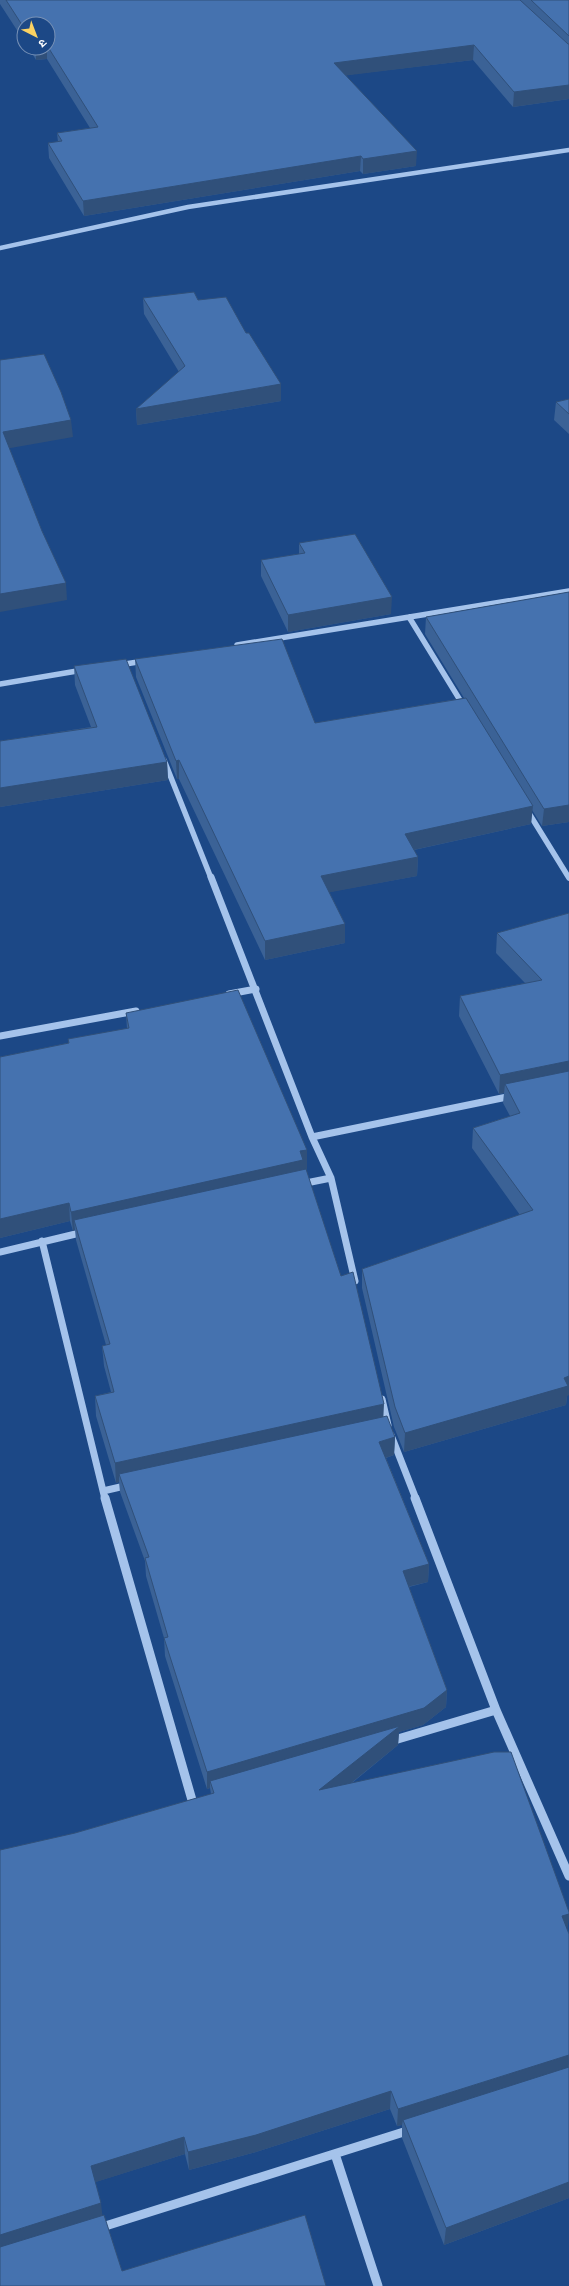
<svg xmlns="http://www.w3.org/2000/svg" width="569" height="2286" font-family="'Source Sans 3','Noto Sans Devanagari',sans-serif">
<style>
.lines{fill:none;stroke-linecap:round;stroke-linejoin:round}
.minor-far3{stroke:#a5c3eb;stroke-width:4.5}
.minor-far2{stroke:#a5c3eb;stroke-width:5.5}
.minor-far1{stroke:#a5c3eb;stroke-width:7}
.minor{stroke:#a5c3eb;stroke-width:9}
.wall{fill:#3b6296}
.shaded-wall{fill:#30507a}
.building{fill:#4572af;stroke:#30507a}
</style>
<rect width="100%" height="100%" fill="#1c4886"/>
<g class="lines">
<path class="minor-far3" d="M0,248L188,207L569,150"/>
<path class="minor-far2" d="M409,617L463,705
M237,645L569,591
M119,665L144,661
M0,684L83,670
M164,760L211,878
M527,810L569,878"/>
<path class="minor-far1" d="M211,877L312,1137L331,1178L355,1281
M229,994L256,989
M0,1036L136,1011
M312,1137L512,1096
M301,1184L331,1178
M42,1241L105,1499
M0,1252L84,1232
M382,1399L388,1425
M391,1435L416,1499
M103,1491L129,1485"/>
<path class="minor" d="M105,1498L192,1800
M415,1498L496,1710L569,1876
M391,1741L496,1710
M335,2154L378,2286
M99,2228L410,2130"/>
</g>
<path class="wall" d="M0,0H569V99L513,107L473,60L346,75L416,166L363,174L360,171L84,216L49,158L48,143L58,142L57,133L90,128L47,59L36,60L29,48H48V24H24V41L0,4Z
M143,298L198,300L246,333L281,401L137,425L136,409L179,372L144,314Z
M569,399V434L554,420L556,402Z
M299,543L391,614L288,632L261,576V560L299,554Z
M569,592V822L542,826L532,810L531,824L414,850L418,857L417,876L329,892L345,943L265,960L179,779H177L136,677L135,659L315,723L464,698L425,634L426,617Z
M74,666L167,762L168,780L0,807V741L91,727L75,685Z
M569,913L567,1396L566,1405L404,1452L394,1427L362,1288V1269L520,1215L472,1148L473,1128L510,1116L503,1103L504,1093L499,1094L459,1016L460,996L525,983L496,953L497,933Z
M126,1013L307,1169H306L383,1417L395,1437L394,1455L386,1458L429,1564L428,1582L409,1587L447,1690L446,1707L423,1725L399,1732L398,1745L352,1783L567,1930L569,1934V2198L444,2245L402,2138V2125L397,2126L390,2109L256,2152L189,2170L185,2154L95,2182L102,2215L122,2271L326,2286H0L75,1833L211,1794L210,1788L207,1789L165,1656L164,1638L146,1576L145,1561L120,1492L119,1482L116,1483L96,1416L95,1396L111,1392L104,1366L102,1346L106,1345L76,1240L75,1230L73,1231L70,1221L0,1238V1057L68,1043V1039L127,1029Z"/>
<path class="shaded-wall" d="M474,45L473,60L334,77V63Z
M36,48H47V59L36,60Z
M569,85V99L513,107L514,92Z
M417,151L416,166L363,174V159Z
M361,156L360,171L84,216L83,201Z
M281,384V401L137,425L136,409Z
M71,420L73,437L5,449L3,432Z
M66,583L67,600L0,612V594Z
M392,597L391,614L288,632V615Z
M179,760V779H177L176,761Z
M167,762L168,780L0,807V788Z
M569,805V822L542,826L544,809Z
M533,806L531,824L404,852L405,834Z
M418,857L417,876L321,894V876Z
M345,924V943L265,960V941Z
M569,1061V1071L505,1084L504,1093L499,1094L500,1075Z
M307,1150V1169L74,1220L75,1230L73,1231L71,1212Z
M69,1203L70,1221L0,1238V1219Z
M569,1376V1395L567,1396L566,1405L404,1452L405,1433Z
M384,1404L383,1424L119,1474V1482L116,1483L115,1463Z
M395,1437L394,1455L379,1460V1442Z
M429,1564L428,1582L402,1588L403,1571Z
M447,1690L446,1707L423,1725L399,1732L398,1745L319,1809L210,1781V1788L207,1789V1772Z
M569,1914V1918L567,1933L562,1916Z
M569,2055V2064L568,2072L403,2120L402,2125L397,2126L398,2109Z
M391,2091L390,2109L256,2152L189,2170L188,2152Z
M184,2137L185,2154L93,2183L91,2166Z
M569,2182V2198L444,2245L446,2228Z
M101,2203L103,2220L0,2253V2235Z"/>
<path class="building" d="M6,0H520L568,44H569V85L514,92L474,45L334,63L417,151L363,159L361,156L83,201L48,143L62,141L57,133L98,127L48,47V24H24V28Z
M531,0H569V36Z
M194,292L198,300L226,297L246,333H249L281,384L136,409L185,366L143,298Z
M44,354L61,392L71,420L3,432L42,531L66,583L0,594V360Z
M569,399V414L556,402Z
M355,534L392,597L288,615L261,560L305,553L299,543Z
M569,592V805L544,809L426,617Z
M282,639L315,723L466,698L533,806L405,834L418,857L321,876L345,924L265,941L179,760L176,761L135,659Z
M126,659L167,762L0,788V741L97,727L74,666Z
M569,913V1061L500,1075L460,996L542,980L497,933Z
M238,990L307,1150L300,1151L303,1160L71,1212L69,1203L0,1219V1057L69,1043L68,1039L129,1028L126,1013Z
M569,1071V1376L564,1378L568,1386L405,1433L395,1407L362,1269L533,1210L473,1128L520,1113L505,1084Z
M306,1169L341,1276L353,1272L384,1404L115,1463L95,1396L114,1392L102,1346L110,1344L74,1220Z
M387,1416L395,1437L379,1442L429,1564L403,1571L447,1690L424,1708L207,1772L164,1638L168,1637L145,1558L149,1557L119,1474Z
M400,1726L319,1790L494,1752H511L569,1912V1914L562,1916L569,1934V2055L398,2109L391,2091L256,2135L188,2152L184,2137L91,2166L101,2203L0,2235V1850L75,1833L214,1793L210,1781Z
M569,2067V2182L446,2228L403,2120Z
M104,2215L122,2271L305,2215L326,2286H0V2247Z"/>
<g transform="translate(36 36) rotate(138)"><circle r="19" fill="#1c4886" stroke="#7791b6"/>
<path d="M0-3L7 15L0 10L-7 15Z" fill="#fbd262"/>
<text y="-6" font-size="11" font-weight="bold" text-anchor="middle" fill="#ffffff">उ</text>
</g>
</svg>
